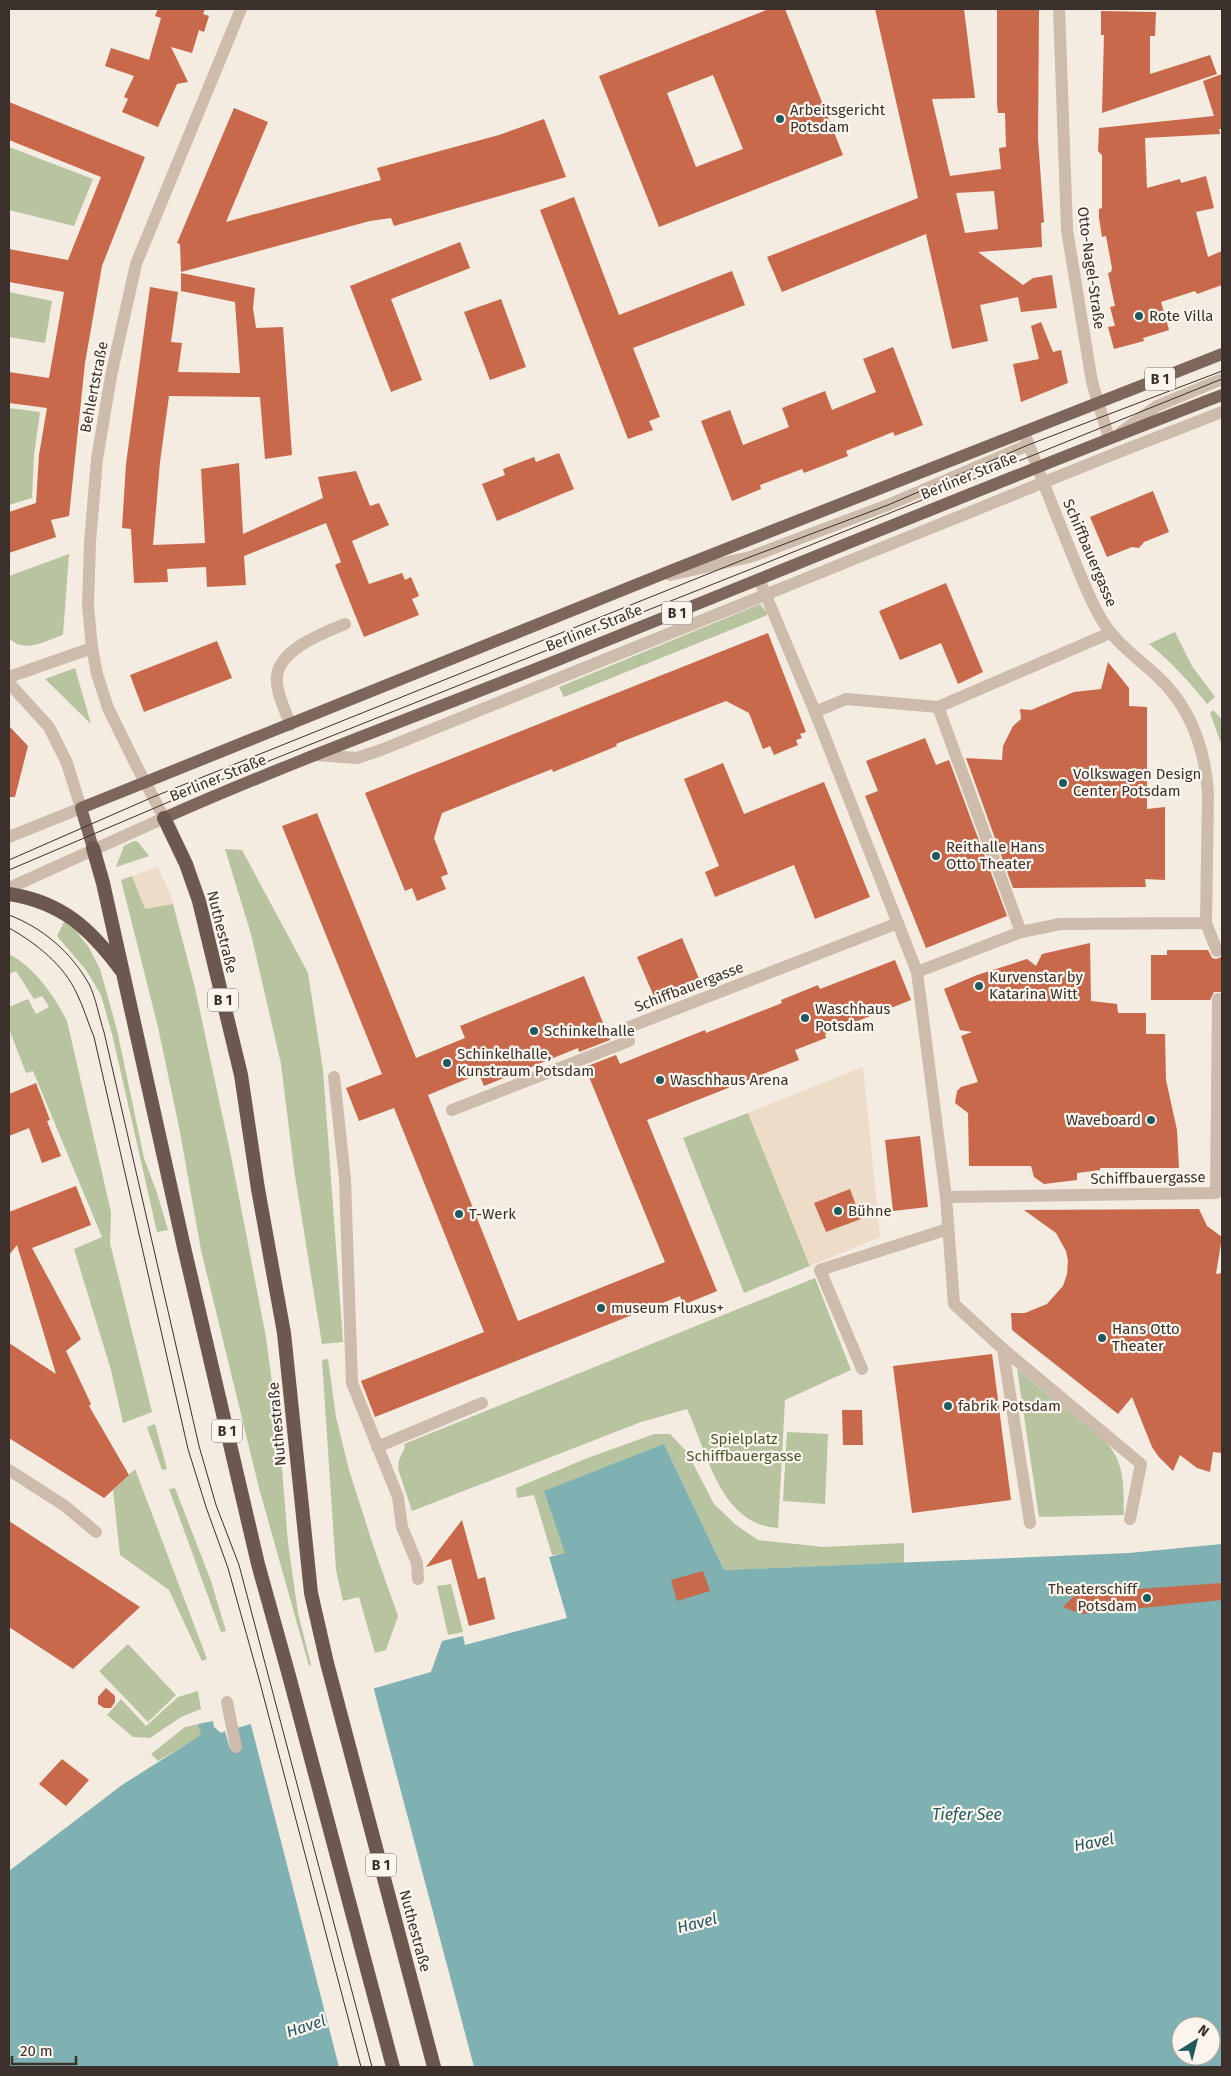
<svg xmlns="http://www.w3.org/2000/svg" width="1231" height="2076" font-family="'Fira Sans',sans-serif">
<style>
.green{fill:#b8c4a0}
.plaza{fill:#ecdcc8;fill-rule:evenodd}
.water{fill:#7fb0b2;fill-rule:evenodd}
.pier{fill:#f4ebe1}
.building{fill:#c8694b;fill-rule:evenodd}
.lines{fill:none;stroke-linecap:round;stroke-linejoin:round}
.service{stroke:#cdbbac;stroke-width:12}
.minor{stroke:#cdbbac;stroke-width:12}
.tertiary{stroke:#cdbbac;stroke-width:12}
.primary{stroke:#7d675c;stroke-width:12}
.trunk{stroke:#6c584f;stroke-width:14}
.tram{stroke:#3b302b;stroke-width:1}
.poi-dot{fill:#1f5a5e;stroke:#fbf5ee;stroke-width:2}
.labels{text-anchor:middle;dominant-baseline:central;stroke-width:4.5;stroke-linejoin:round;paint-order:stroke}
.shield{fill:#fbf5ee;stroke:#756b66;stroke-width:1}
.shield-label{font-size:14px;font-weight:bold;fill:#3b302b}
.poi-label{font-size:15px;fill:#3b302b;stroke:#fbf5ee;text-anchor:start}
.street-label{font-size:15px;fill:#3b302b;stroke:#fbf5ee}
.park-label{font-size:15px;fill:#4a5a2e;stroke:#fbf5ee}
.water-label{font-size:16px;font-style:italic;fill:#1f5a5e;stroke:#fbf5ee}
</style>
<rect width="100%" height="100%" fill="#f4ebe1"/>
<path class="green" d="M9,147L93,179L74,226L9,210Z
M9,292L52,301L45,343L9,337Z
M9,408L40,412L34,455L32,498L9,505Z
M69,554L63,635C45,641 24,654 9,638V576Z
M760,604L768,614L765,616L564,697L559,687Z
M1175,632L1192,666L1215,697L1207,704C1189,681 1171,662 1149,644Z
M75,668L91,724L45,679Z
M1213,710L1222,719V746L1210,713Z
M134,841L138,842L149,856L116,867L124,846Z
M225,849L242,850L308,973L323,1070L343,1342L322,1344L294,1169L281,1064L251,934Z
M132,876L146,908L173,904L195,988L231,1156L266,1337L280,1444L288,1543L298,1613L311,1665L309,1666L259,1488L201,1250L179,1127L158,1027L121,880Z
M64,922L75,930L88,946L100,969L117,1030L144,1158L157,1193L168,1230L157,1232L113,1038L101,995L86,970L57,936Z
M9,954C35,968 54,995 67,1021L111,1212L110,1243L152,1412L123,1423L111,1370L74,1249L102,1237L33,1071L26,1073L9,1029V1007L28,999L36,1014L49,1007L42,996L34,999L16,971L9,974Z
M748,1113L810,1266L744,1293L683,1138Z
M815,1278L851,1370L785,1400L778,1528C720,1525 707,1451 687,1409L641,1422L412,1511L398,1469L399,1460L405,1447L404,1444Z
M328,1359L336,1417L349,1470L375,1551L398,1616L386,1650L375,1653L359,1597L343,1601L336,1570L322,1360Z
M1017,1369L1106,1442C1126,1465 1123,1486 1124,1515L1039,1517Z
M155,1424L167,1469L162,1470L147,1427Z
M787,1432L828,1434L825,1504L783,1501Z
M654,1434H670L687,1452L714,1504L736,1525L758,1540L824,1547L904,1543V1563L724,1570L664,1444L565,1554L552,1555L534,1495L517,1498L516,1488L585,1459Z
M135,1469L207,1659L202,1661L169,1590L120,1555L113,1490Z
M175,1488L211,1581L226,1631L221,1632L169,1489Z
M451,1584L463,1632L448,1635L437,1586Z
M128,1644L176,1695L148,1722L99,1671Z
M198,1691L201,1709L181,1717L150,1738L133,1737L107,1715L121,1699L146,1726L178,1697Z
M198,1724L202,1735L158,1761L151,1754L185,1727Z"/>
<path class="plaza" d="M158,867L169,892L173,904L145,909L132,876Z
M863,1067L880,1237L810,1266L748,1113ZM815,1203L861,1219L826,1232Z"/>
<path class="water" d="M664,1444L724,1570L1129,1553L1222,1544V2067H9V1871L122,1785L201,1735L198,1724L213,1721L214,1727L221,1733L225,1731L230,1749L241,1746L237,1728L431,1672L442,1641L463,1636L465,1645L567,1618L549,1557L565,1553L544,1491ZM1181,2026H1211V2056H1181Z"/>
<path class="pier" d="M373,1686L474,2067H339L250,1721Z"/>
<path class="building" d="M158,9H205L203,14L209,16L204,32L199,30L192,53L171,47L188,82L177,84L158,127L122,112L128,99L124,97L134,76L105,66L111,48L149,60L161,18L155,16Z
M769,9H785L843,155L659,227L599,76ZM713,75L743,149L696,167L667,93Z
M875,9H964L975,98L932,99L950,176L1001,169L999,148L1006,147L1005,113H998L997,104V9H1039L1038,139L1044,222L1041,223L1042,247L978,252L1023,285L1033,278L1052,275L1057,308L1021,312L1018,297L980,305L988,341L952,349L926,234L782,292L767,257L918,198ZM994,191L998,229L965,233L956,193Z
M1101,11L1156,12L1155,36H1150V74L1210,55L1217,74L1102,113L1104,35H1101Z
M1222,74V129H1219L1220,134L1145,138L1147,188L1180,179L1181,183L1206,176L1214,208L1196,212L1208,257L1222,251V285L1197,294L1195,291L1161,302L1169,330L1143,338L1144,341L1114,349L1108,327L1115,326L1110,307L1115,306L1108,273L1111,272L1112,268L1106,236L1102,237L1099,218V209L1102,208V155L1098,151L1099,128L1214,116L1203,81Z
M9,102L145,157L102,266L85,363L69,516L51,520L56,537L9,553V512L36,503L39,455L47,408L9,403V372L49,378L64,292L9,282V249L68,260L101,177L9,140Z
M234,108L268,122L226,222L381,180L377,168L499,135L544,119L566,177L394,226L391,218L370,221L181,272L180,244L177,243Z
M574,197L619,315L732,271L745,305L633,348L660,417L649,421L653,430L628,439L540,210Z
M460,242L470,268L391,299L422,380L391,392L350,286Z
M181,273L255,288L253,308L256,328L283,327L292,455L265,459L260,397L169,396L160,462L153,545L205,543L201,469L239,463L243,534L323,498L318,477L356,471L370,506L379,503L389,525L352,541L369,584L402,573L405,580L411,577L419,596L412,599L419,615L364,637L335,565L341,562L326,523L244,556L246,585L207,587L206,567L167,569L168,582L134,583L131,529L122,528L126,464L150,287L178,292L171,342L182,343L178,372L240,373L235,302L181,291Z
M501,299L526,367L490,380L464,312Z
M1041,322L1053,352L1061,350L1068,383L1021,402L1013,364L1039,359L1031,326Z
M893,347L923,425L895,436L893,432L846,451L848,456L804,473L802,469L760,485L761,489L732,501L701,421L730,410L743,445L789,427L782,408L825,391L832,410L876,392L863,359Z
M559,453L574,489L497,521L482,484L505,475L503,469L534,457L536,462Z
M1153,491L1169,532L1144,542L1139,548L1132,547L1107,557L1090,517Z
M946,583L983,672L958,684L941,643L900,660L879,611Z
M768,633L806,732L800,734L802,738L796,740L798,745L774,755L770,746L763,749L749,713L726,701L616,744L617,746L590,757L553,772L552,769L442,813L434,838L448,874L441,877L446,889L417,901L412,888L405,891L365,793Z
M217,641L232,678L144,712L130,675Z
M1108,662L1129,688V706L1147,707V809L1165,807V880L1145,879L1146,887L1013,888L966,758L1002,760L1003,746L1013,726L1021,719L1020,709L1031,710L1074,692L1101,689Z
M9,726L28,746L15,797H9Z
M925,738L936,765L949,760L1007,916L926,948L865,796L878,791L866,761Z
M723,763L744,814L824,782L870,897L815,919L794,865L715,897L705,872L719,866L684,779Z
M317,813L416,1058L465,1038L460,1026L584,976L610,1040L579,1052L578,1048L484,1086L479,1074L428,1095L518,1321L665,1262L585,1067L616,1055L620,1064L705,1030L706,1033L782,1003L781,1000L818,985L820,989L895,960L911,1000L825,1034L826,1038L795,1050L799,1060L647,1120L717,1291L683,1305L680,1296L375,1417L361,1381L484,1332L394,1108L359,1121L346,1088L382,1074L282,826Z
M682,938L700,981L655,999L637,957Z
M1090,943L1091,1001L1117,1004L1118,1013H1146V1034H1165L1166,1080L1177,1130L1179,1168H1100V1170L1077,1173V1180L1044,1184L1034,1177L1031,1166H969L968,1113L955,1103L957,1091L961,1087L978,1082L961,1036L972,1032L960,1030L944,989L977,975L1027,959L1036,966L1042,954Z
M1167,950H1208L1212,958L1216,959L1222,957V992H1214L1210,1000H1151V955H1167Z
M36,1083L50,1120L47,1121L61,1156L42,1163L29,1128L9,1136V1094Z
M920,1136L928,1207L893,1211L885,1140Z
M76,1186L91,1225L32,1248L81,1339L66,1351L91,1404L89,1406L129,1475L104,1498L9,1438V1343L56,1374L17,1245L9,1255V1212Z
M850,1189L861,1219L826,1232L814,1203Z
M1199,1209L1207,1226L1222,1237L1216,1274L1222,1273V1453L1213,1452L1210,1472L1197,1468L1180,1455L1173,1471L1158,1456L1152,1447L1132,1397L1118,1414L1012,1330L1011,1313H1025L1047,1304L1063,1286L1067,1274L1068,1261L1066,1251L1056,1233L1024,1210Z
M992,1354L1011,1500L912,1513L893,1366Z
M842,1410H862L863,1445H843Z
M462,1520L478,1579L485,1577L495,1619L469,1626L451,1559L426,1567Z
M9,1521L140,1607L73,1669L9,1627Z
M703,1571L710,1591L677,1601L671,1580Z
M1222,1583V1600L1081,1614L1063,1607L1074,1596L1082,1593Z
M106,1688L115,1696V1702L111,1708H104L98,1704V1697Z
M62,1759L89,1780L66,1806L39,1784Z"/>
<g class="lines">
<path class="service" d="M1121,432L1157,406L1222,379
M670,575L750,557L888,505L1028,445
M938,707L1021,932
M815,712L846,699L938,707L1110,633
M290,725C286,711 275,691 277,676C280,649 323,633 345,624
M315,755L357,758L381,750L1114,454L1222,412
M1206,923L1217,951
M917,972L946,1197L1216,1193
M334,1077L345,1179L352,1383L398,1497L402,1527L417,1563L418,1579
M1216,1193L1218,999
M1003,1349L1141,1464L1130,1519
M862,1369L820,1270L948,1229
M377,1447L482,1403
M227,1702L236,1747"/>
<path class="minor" d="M1059,9L1067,230L1092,382L1109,438
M759,579L815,712L917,972L1021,932L1060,924L1206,923L1208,793C1205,748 1190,706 1156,675C1135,656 1112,640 1099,615C1086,592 1077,566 1067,542C1052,505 1038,469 1024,432
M9,677L92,648
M452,1110L629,1041L624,1029L898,923
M946,1197L954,1304L1003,1349L1030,1523
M9,1470L65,1506L96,1532"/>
<path class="tertiary" d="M9,683L49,727L67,763L81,808L9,837
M9,888L164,818L135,763L108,708L97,674L92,648L88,606L90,542L97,459L111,376L136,264L241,9"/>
<path class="primary" d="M164,818C297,759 434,710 568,656C786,569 1003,479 1222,395
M93,848L81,808L675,569L1222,354"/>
<path class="trunk" d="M164,818L186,864L199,901L241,1075L258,1189L284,1333L311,1593L327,1663L434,2067
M93,848L103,883L183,1243L258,1564L288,1672L393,2067
M9,894C61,902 90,928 121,970"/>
<path class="tram" d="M9,860L153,797L750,557L888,505L1028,445L1222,371
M9,870L211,784L756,567L1222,379
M9,915C43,928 71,952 89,984C96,998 99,1017 104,1032L199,1446L216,1505L239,1565L372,2067
M9,928C36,943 64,965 77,994C84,1008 88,1023 94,1037L188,1449L206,1507L228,1568L259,1679L361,2067"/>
</g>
<g class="poi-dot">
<circle cx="780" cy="119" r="5"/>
<circle cx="1139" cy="316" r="5"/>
<circle cx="1063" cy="783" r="5"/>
<circle cx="936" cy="856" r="5"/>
<circle cx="979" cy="986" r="5"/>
<circle cx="805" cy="1018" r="5"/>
<circle cx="534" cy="1031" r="5"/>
<circle cx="447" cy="1063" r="5"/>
<circle cx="660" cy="1080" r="5"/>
<circle cx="1151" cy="1120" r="5"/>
<circle cx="838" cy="1211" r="5"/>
<circle cx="459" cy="1214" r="5"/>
<circle cx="601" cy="1308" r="5"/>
<circle cx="1102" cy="1338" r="5"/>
<circle cx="948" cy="1406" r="5"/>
<circle cx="1147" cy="1598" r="5"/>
</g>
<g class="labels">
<g class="shield">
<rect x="1145" y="367.5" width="30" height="23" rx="4"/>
<rect x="662" y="601.5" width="30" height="23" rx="4"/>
<rect x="208" y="988.5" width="30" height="23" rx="4"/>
<rect x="212" y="1419.5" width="30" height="23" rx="4"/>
<rect x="366" y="1853.5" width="30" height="23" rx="4"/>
</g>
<g class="shield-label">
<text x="1160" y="379">B 1</text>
<text x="677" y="613">B 1</text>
<text x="223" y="1000">B 1</text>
<text x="227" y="1431">B 1</text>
<text x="381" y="1865">B 1</text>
</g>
<g class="poi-label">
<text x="790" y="110">Arbeitsgericht<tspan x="790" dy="17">Potsdam</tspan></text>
<text x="1149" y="316">Rote Villa</text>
<text x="1073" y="774">Volkswagen Design<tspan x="1073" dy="17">Center Potsdam</tspan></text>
<text x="946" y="847">Reithalle Hans<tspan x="946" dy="17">Otto Theater</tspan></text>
<text x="989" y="977">Kurvenstar by<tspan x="989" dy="17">Katarina Witt</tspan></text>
<text x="815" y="1009">Waschhaus<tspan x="815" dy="17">Potsdam</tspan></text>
<text x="544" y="1031">Schinkelhalle</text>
<text x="457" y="1054">Schinkelhalle,<tspan x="457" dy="17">Kunstraum Potsdam</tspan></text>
<text x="670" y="1080">Waschhaus Arena</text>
<text x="1141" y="1120" text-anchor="end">Waveboard</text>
<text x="848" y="1211">Bühne</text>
<text x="469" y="1214">T-Werk</text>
<text x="611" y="1308">museum Fluxus+</text>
<text x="1112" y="1329">Hans Otto<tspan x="1112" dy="17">Theater</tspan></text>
<text x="958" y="1406">fabrik Potsdam</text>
<text x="1137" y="1589" text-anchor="end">Theaterschiff<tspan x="1137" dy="17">Potsdam</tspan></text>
</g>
<g class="street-label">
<text transform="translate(1091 268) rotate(82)">Otto-Nagel-Straße</text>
<text transform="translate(94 387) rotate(-79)">Behlertstraße</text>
<text transform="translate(969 476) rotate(-22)">Berliner Straße</text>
<text transform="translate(1090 553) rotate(67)">Schiffbauergasse</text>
<text transform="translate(594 628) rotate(-22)">Berliner Straße</text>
<text transform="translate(218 778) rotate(-22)">Berliner Straße</text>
<text transform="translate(222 932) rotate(76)">Nuthestraße</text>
<text transform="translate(689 987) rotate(-21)">Schiffbauergasse</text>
<text transform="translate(1148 1178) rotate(-1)">Schiffbauergasse</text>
<text transform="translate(277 1424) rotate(-95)">Nuthestraße</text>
<text transform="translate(415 1931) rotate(75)">Nuthestraße</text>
</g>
<g class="park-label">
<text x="744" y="1439">Spielplatz<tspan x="744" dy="17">Schiffbauergasse</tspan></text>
</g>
<g class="water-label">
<text x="967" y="1814">Tiefer See</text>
<text transform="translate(1094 1842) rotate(-11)">Havel</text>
<text transform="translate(697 1923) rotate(-14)">Havel</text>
<text transform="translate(306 2026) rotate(-18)">Havel</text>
</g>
</g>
<rect width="1231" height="2076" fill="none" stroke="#3b302b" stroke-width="20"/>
<g transform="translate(1196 2041) rotate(36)"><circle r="24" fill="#fbf5ee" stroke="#aea6a0"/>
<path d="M0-4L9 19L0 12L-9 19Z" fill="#1f5a5e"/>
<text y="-8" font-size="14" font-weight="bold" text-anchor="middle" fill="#3b302b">N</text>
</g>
<path d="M12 2056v8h64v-8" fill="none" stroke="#3b302b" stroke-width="2.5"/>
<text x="20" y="2056" font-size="15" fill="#3b302b" stroke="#fbf5ee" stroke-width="4" paint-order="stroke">20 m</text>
</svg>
